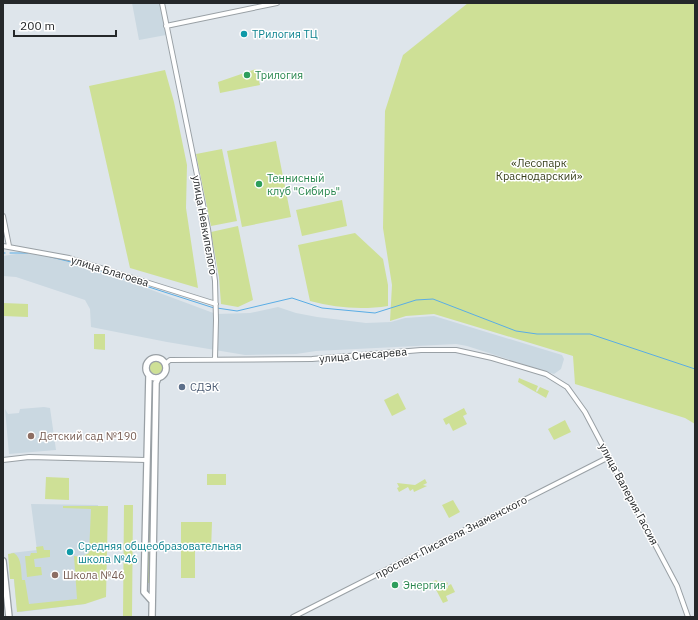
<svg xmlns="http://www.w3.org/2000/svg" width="698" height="620" font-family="'IBM Plex Sans',sans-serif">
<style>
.built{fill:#cad8e1}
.green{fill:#cee096}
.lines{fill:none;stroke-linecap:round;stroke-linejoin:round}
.stream{stroke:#5aade5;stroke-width:1}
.street-casing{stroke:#99a0a5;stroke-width:6}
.secondary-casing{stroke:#99a0a5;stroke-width:8}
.street{stroke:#fff;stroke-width:4}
.secondary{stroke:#fff;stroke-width:5.5}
.culture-dot{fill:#0f9aa8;stroke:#fff;stroke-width:1.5}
.leisure-dot{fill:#2e9e5b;stroke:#fff;stroke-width:1.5}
.service-dot{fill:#5c6f8a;stroke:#fff;stroke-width:1.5}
.education-dot{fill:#8d6e63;stroke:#fff;stroke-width:1.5}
.labels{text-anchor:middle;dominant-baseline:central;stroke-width:3;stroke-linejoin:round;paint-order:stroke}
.culture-label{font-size:11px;fill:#0d838f;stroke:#fff;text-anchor:start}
.leisure-label{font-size:11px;fill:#27864d;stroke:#fff;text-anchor:start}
.park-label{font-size:11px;fill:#373f1a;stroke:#fff}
.street-label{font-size:11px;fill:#25282a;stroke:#fff}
.service-label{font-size:11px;fill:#4e5e75;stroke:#fff;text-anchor:start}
.education-label{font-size:11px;fill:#785e54;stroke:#fff;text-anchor:start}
</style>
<rect width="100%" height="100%" fill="#dee5eb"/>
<path class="built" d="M132,3L160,4L166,35L139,40Z
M30,252L56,258L149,289L216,314L250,313L278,307L296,313L317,317L366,323L391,322L405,318L434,316L562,355L564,359L561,369L554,374L467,346L456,344L316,351L296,354L245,355L167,342L91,327L90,309L85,300L16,277L3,276V256Z
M44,407L50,408L56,450L9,454L5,409L8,414L19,413L20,409Z
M31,504L98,505L96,597L85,604L20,612V609H17L11,553L37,550Z"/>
<path class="green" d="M468,3H695V424L685,418L575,384L573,356L434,314L406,316L390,321L392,285L383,228L385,111L403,55Z
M256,69L260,85L220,93L218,82Z
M165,70L174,102L187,165L186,208L198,288L130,268L89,86Z
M276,141L291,217L242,227L227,151Z
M222,149L237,221L211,226L196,154Z
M342,200L347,226L302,236L296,210Z
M238,226L253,300L238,307L221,304L219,277L211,232Z
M355,233L383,259L388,285V306C362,310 336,308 310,301L298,245Z
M3,303L28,304V317L3,316Z
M94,334H105V350L94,349Z
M149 367a7 7 0 1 1 14 0a7 7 0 1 1-14 0Z
M519,378L538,386L536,391L537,392L540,387L549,391L546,398L518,382Z
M398,393L406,409L392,416L384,400Z
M464,408L467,414L463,416L467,424L453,431L449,423L446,425L443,419Z
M565,420L571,432L554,440L548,429Z
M207,474H226V485H207Z
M46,477L69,478V500L45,499Z
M425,479L427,483L423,485L427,486L414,492L413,489L410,491L408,487L399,492L397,488L399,487L397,483L415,485Z
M453,500L460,512L449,518L442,505Z
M124,505H133L132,617H123Z
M147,505H152L150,583H147Z
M63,506H108L106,597L85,604L17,612L14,579H10L8,554L14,553C22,558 21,571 22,580H25L29,604L77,599L74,556L81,557L89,553L91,509L63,508Z
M181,522H212L211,551H195V578H181Z
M43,546L44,550H50V557L34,559L35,567H41L42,575L27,577L25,556H30L31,553H37L36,547Z
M436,580L441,585L440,582L443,581L445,583L447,582L448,584L442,588L446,586L448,589V586L451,584L455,592L446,596L448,601L443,603L432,582Z"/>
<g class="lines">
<path class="stream" d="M3,253H5
M10,253H28
M43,255L71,262L214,308
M217,308L237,311L292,298L322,308L375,313L416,300L433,299L516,331L537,334H590L695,369"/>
<g class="street-casing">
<path id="street" d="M162,3L208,229L215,281L216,320L215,359
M166,26L277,3
M3,216L9,246
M3,246L69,258L216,304
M165,364L170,360L312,359L421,350H456L492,358L546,374L567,387L585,412L677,586L688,617
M3,460L29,457L146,460
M293,617L609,457"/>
</g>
<g class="secondary-casing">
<path id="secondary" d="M146 368a10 10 0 1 1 20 0a10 10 0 1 1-20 0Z
M149,375L144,592L152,601
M3,561L9,617
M152,617L156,383L158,378"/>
</g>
<use href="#street" class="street"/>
<use href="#secondary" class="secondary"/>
</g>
<g class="culture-dot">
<circle cx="244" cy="34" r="4"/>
<circle cx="70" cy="552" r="4"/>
</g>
<g class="leisure-dot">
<circle cx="247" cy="75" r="4"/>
<circle cx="259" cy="184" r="4"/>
<circle cx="395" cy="585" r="4"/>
</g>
<circle class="service-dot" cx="182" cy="387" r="4"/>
<g class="education-dot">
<circle cx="31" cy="436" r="4"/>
<circle cx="55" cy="575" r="4"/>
</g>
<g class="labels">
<g class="culture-label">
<text x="252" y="34">ТРилогия ТЦ</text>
<text x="78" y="546">Средняя общеобразовательная<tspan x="78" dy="13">школа №46</tspan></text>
</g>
<g class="leisure-label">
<text x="255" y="75">Трилогия</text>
<text x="267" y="178">Теннисный<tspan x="267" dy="13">клуб "Сибирь"</tspan></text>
<text x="403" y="585">Энергия</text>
</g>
<g class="park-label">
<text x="539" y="163">«Лесопарк<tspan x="539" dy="13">Краснодарский»</tspan></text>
</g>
<g class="street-label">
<text transform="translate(205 225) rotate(80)">улица Невкипелого</text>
<text transform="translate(110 271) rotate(17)">улица Благоева</text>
<text transform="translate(363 355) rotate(-5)">улица Снесарева</text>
<text transform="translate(629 494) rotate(62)">улица Валерия Гассия</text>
<text transform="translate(451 537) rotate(-27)">проспект Писателя Знаменского</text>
</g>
<g class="service-label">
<text x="190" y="387">СДЭК</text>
</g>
<g class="education-label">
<text x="39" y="436">Детский сад №190</text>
<text x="63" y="575">Школа №46</text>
</g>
</g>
<rect width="698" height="620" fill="none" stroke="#25282a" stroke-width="8"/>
<path d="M14 30v6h102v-6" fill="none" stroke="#25282a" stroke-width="2"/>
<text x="20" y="30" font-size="12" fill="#25282a" stroke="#ffffff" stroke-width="3" paint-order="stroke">200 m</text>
</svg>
